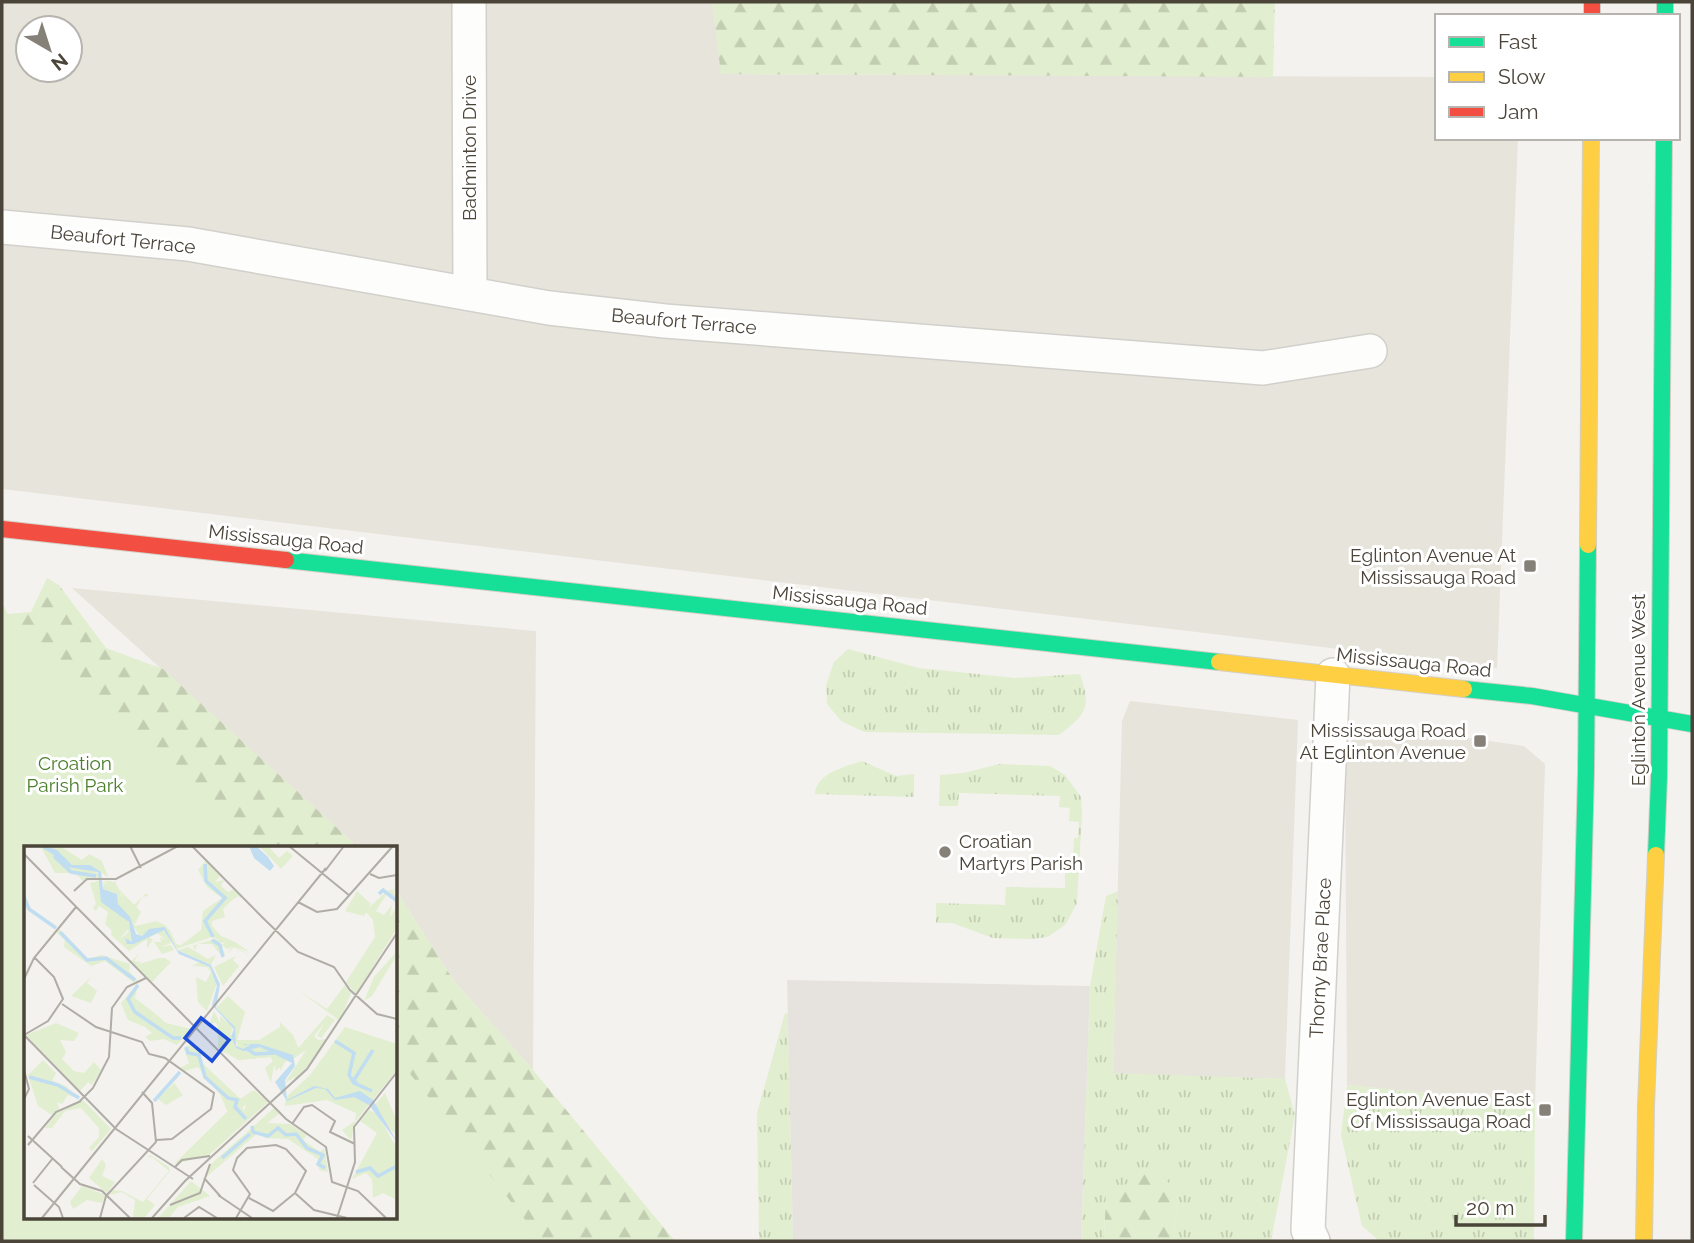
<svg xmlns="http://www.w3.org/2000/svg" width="1694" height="1243" font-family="Raleway,sans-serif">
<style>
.residential{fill:#e7e4dc;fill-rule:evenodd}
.grass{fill:url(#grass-tufts)}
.forest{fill:url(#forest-firs)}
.green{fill:#e1eecf}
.parking{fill:#e6e3df}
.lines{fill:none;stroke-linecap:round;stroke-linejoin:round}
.street-casing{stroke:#d2d0cb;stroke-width:36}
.fast-casing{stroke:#d3cfc5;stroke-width:18}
.slow-casing{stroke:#d3cfc5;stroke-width:18}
.jam-casing{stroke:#d3cfc5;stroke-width:18}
.street{stroke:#fdfdfc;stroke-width:33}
.fast{stroke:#16e098;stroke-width:16}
.slow{stroke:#ffcf43;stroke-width:16}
.jam{stroke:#f24e42;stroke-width:16}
.poi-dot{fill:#868178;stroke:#fff;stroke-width:2.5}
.labels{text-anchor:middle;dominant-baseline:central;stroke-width:6;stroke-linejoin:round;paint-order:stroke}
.street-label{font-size:19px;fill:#4b4439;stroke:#fff}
.poi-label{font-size:19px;fill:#4b4439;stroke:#fff;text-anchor:end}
.park-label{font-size:19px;fill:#4a7f2a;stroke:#fff}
.inset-river{fill:none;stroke:#c0ddf1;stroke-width:3.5}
.inset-road{fill:none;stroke:#b0aca6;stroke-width:2}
.view{fill:#1d4ed8;fill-opacity:0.15;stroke:#1d4ed8;stroke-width:3.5}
.inset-edge{fill:none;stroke:#4b4439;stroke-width:3.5}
</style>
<defs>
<pattern id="grass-tufts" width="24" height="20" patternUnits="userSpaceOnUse" patternTransform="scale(1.75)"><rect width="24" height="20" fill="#e1eecf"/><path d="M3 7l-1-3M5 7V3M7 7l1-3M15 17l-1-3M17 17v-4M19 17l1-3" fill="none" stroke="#c3cdb2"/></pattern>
<pattern id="forest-firs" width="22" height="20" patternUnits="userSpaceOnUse" patternTransform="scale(1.75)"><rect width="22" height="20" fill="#e1eecf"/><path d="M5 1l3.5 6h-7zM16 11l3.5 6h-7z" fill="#c3cdb2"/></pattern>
</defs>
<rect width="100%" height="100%" fill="#f4f2ee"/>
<path class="residential" d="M2,2H712L722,74L1437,77V138H1518L1497,668L2,489ZM28,28H70V70H28Z
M72,588L536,631L533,1070L454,981L396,890V848L358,847Z
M1130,701L1298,720L1285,1079L1113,1074L1122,721Z
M1391,727L1524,746L1545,764L1535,1104L1347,1085L1345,749L1359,732Z"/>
<path class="grass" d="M848,649L919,668L1016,678L1080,674C1092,708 1086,714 1059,735L864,732L841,721L827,704L826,685L834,662Z
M862,761L896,776L914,774V797L815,794C816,773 845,767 862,761Z
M1000,764L1050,766L1065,775L1081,797L1082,814L1077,903L1066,924L1048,937L1030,939L993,938L952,923H936V903L1005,905L1006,887L1065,888V866L1073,865L1074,838H1078L1079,822L1069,821L1070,808L1059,807L1060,796L959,793L958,806H939L940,775L963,773Z
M1118,891L1113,1073L1285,1079L1295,1115L1271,1241H1173L1178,1195H1106L1104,1241H1081L1090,986L1106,896Z
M785,1013L788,1014L793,1241H759L757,1113Z
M1347,1085L1535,1104L1534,1241H1379L1362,1226L1341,1135Z"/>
<path class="forest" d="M712,2H1275L1273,77L721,74Z
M47,578L59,585L106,648L163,669L358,847H214L2,659V604L8,614L31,612Z
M396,890L454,981L533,1070L675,1241H480L396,1104Z
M1156,1168L1178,1194L1173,1241H1104L1106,1195Z"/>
<path class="green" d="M2,622L35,654L111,708L224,812L252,847L26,848V1217H396V1056L542,1241H2Z"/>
<path class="parking" d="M787,980L1090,986L1081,1241H793Z"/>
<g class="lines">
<g class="street-casing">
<path id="street" d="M469,2L470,294
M2,227L188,244L549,308L665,321L1263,368L1370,351
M1313,1241L1308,1230L1333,675"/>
</g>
<g class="fast-casing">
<path id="fast" d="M1665,2V16
M286,560L1219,662
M1464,689L1532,696L1692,724
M1656,855L1659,778L1664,138
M1574,1241L1586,772L1588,545"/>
</g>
<g class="slow-casing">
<path id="slow" d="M1588,545L1591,138
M1219,662L1464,689
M1644,1241L1646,1106L1656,855"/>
</g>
<g class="jam-casing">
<path id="jam" d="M1592,2V16
M2,529L286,560"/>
</g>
<use href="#street" class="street"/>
<use href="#fast" class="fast"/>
<use href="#slow" class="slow"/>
<use href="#jam" class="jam"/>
</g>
<g class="poi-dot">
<rect x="1523" y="559" width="14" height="14" rx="3.5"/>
<rect x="1473" y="734" width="14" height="14" rx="3.5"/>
<circle cx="945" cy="852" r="7"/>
<rect x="1538" y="1103" width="14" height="14" rx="3.5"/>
</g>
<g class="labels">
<g class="street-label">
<text transform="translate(469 148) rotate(-90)">Badminton Drive</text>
<text transform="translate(123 239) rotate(6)">Beaufort Terrace</text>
<text transform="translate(684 321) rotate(5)">Beaufort Terrace</text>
<text transform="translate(286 539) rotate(6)">Mississauga Road</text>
<text transform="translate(850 600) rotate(6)">Mississauga Road</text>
<text transform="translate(1414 662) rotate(6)">Mississauga Road</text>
<text transform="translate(1638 690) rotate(-90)">Eglinton Avenue West</text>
<text transform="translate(1320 958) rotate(-87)">Thorny Brae Place</text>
</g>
<g class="poi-label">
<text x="1516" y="555">Eglinton Avenue At<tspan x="1516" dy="22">Mississauga Road</tspan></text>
<text x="1466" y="730">Mississauga Road<tspan x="1466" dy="22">At Eglinton Avenue</tspan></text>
<text x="959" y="841" text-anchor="start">Croatian<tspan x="959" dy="22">Martyrs Parish</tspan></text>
<text x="1531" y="1099">Eglinton Avenue East<tspan x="1531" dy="22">Of Mississauga Road</tspan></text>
</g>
<g class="park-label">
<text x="75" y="763">Croation<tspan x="75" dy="22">Parish Park</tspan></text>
</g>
</g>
<g transform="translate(24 846)">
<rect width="373" height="373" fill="#f4f2ee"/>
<path d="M373,42L369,44L373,56L362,49L352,65L360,69L368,59L366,71L373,61V82L332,148L322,136L351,91L349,74L341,65L363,45ZM116,107L110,115L118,116L112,119L135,112H141L147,116L128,136L107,115ZM321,139L327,147L316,175L274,144L303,163ZM133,169L142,177L167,183L153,199L140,193L126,195L121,191L128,187L121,181ZM303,169L311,174L297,192L293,190L300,178L298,180L290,190L294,194L303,193L315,177L294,208L269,237L271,231L261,237L282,204L269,213L258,207L263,203L269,208ZM230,244L244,256L184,310L150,318L203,266L212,268L207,273H212L214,267L206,254L213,253L220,266L222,259L216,253ZM59,254L87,283L68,305L65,302L75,291V282L57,262L41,265L28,282H21L32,268ZM250,262L255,268L243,277L245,287L229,286L233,288L181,332L186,319ZM126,309L145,321L146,325L123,353L131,359L120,372H109L111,354L98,346L86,349L88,344L98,345L119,356L145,325L128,311L123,312ZM167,335L186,350L154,361L145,372H134Z" fill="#e1eecf"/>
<path d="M26,0H36L58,14L65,8L78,15L84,31L66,19H48ZM17,1L32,6L46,21L70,23L78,33L59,35L51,27H31ZM182,15L196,30L191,36L200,34L197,40L204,46L210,43L218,53L214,50L206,56L199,63L201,71L188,75V80L197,90L211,96L227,107L188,91L152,103L141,81L116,90L94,58L93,48L79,43L80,34L82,40L91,35L104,65L122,47L124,50L118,51L108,69L111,80L133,75L142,80L147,86L152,98L157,99L177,84L179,65L198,52L183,41L174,24ZM35,83L63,113L77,109L106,118L105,125L114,135L109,136L81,115L67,120L40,101L41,94L32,86ZM88,84L96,93L106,85L109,97L102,92L103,98H110L124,88L142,84L147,97L137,101L147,99L150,104L138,108L130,96H137L136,91L142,94L133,87L125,92L129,93L123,103V93L105,105L87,89ZM191,93L206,97L228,111L210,101L203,108L208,101L203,103L198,99L201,96L195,97L201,108L198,111L188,98H173L171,105L169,99L164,101L184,113L192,109L187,119L154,104ZM373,105L371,112L348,150L340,155L350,131ZM175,116L186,121L193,137L183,165L174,156L172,131L182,136L187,126L183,121L168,120ZM114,138L111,152L133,169L132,176L121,181L104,174L97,157ZM190,165L211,207L263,212L256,225V220L250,219L247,237L241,222L250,214L247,211L214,214L194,202V180L191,176L185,180ZM169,197L177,204L176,215L222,258L218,262L222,266L213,262V253L206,254L219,269L216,274L207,273L212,268L205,270L197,250L174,221L161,225L156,222L165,217L160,203ZM16,230L42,240L55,253L44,249L38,258L31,255L26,238L6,233ZM361,247L373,275V289L362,281L351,259ZM345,264L353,268L373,302V354L359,347L349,352L348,333L342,327L328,333L353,287L336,275ZM243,277L266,278L283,289L279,294L296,306L300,302L304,326L295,324L294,313L264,293L242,292L228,285L244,287Z" fill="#e1eecf"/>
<path d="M82,35H87L117,66L111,78L98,58V48L82,40Z" fill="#e1eecf"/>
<path d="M235,0H244L255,12L263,5L269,10L257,23ZM78,34V44L93,49V58L106,79L107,87L103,84L96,93L81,78L84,66L75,60L72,65L69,62L72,58L66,37ZM333,45L347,58L340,70L321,65ZM212,110L209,114L215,120L199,140L190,121ZM68,130L63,137L73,145L67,157L47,150ZM204,150L221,166L213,194H235L256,181V176L269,189L275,203L252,225L247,211L214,214L212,209L197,206L196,170L208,180L207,191L212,202H214L207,177L192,162ZM32,177L55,187L50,195L36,194L42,206L38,213L50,225L60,227L70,216L77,224L68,239L64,236L56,245L2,189ZM321,181L373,198V224L331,276L327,294L318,284L331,275L332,267L303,254L261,260L262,251L286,229ZM19,214L32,227L28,235L16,230L6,233L26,238L30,244L35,263L28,269L14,260L4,229ZM150,237L159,249L142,259L134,253ZM78,313L82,319L78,330L91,336L83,347L65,332ZM58,340L81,349L78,357L63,354L49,363L46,356Z" fill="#e1eecf"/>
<path d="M22,0L33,4L48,19H66L77,26L79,43L93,48L94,58L106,71L112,88L118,90L125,83L141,81L153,104L187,119L196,138L192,162L211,181L212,200L219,203L226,199L225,198L221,199L219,198H235L269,209L271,220L261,234L263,254L290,240L304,243L311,252L336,245L349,254L373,296L345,259L330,251L311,254L301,243L292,242L263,255L251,236L268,217L236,201L220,205L212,202L207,191L210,183L188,159L193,140L186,121L155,108L140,84L110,98H103L101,92L108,96L105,76L77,56L74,26L43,21ZM225,0H232L244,11L250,20L246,25L230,12Z" fill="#c0ddf1"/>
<path class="inset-river" d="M19,0L41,14M30,10L47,26L72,30M181,18L182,35L201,52L181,75L189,91M355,48L359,44L373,55M0,51L5,63L32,82M36,86L63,114L82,112L111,134M188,94L196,99L199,111M114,139L104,153L111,166L149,192H157M311,195L330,207L325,229L330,237L348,245M162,201L164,207L175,209L181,231L204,252L213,254L211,261L222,273M223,203L231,208L250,207M5,231L34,239L55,252M333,238L330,234L349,204M130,255L156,226M228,280L229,286L244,290L254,282L262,289L272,288L283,302L299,309L294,318L301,322M198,312L226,288M332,326L346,322L354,330L373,320"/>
<path class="inset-road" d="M106,0L117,22M168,0L239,72M265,0L326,50M0,8L262,273L302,301L308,336L334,345L362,372M301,25L320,0M346,28L355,32L373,29M50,45L63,33H92L154,0M274,56L293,66L313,63L369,0M238,71L274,106L310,121L326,144L353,168L373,173M0,133L10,112L52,61M38,158L72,181L118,196L125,208L141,212L190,247L187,263L148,293L132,294M0,189L24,175L39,153L30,131L10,111M0,189L92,283L169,333M0,224L5,243L0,253M55,256L69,242L85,211L88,162L103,141L122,132M268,278L280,261L288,259L311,275L306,286L331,298M4,290L38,321M4,299L32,266L57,255M37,321L56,338L78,345L106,372M151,321L158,314L186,310M180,332L197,351M9,337L29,312M10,339L35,361L39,372M194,349L228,372M225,352L249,365L271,347L290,364L323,372M146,359L176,347L186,318M18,372L302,22M76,372L82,350L132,296L128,257L118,246M128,372L161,335L283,223L373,87M160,372L175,361L193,372M212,372L226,348L209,324L213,312L223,302L252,299L262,303L282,325L271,347M313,372L331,316L330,281L373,226"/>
<path class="view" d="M177,172L205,194L188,215L161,192Z"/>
<rect width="373" height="373" class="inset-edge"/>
</g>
<rect width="1694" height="1243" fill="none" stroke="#4b4439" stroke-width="7"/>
<rect x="1435" y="14" width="245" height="126" fill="#ffffff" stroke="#b7b4b0" stroke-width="2"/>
<rect x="1449" y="37" width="35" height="10" fill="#16e098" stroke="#b7b4b0" stroke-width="2"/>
<text x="1498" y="49" font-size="21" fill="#4b4439">Fast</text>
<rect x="1449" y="72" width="35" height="10" fill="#ffcf43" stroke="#b7b4b0" stroke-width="2"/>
<text x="1498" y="84" font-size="21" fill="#4b4439">Slow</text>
<rect x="1449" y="107" width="35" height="10" fill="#f24e42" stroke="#b7b4b0" stroke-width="2"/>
<text x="1498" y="119" font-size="21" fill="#4b4439">Jam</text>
<g transform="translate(49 49) rotate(141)"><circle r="33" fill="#ffffff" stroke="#b7b4b0" stroke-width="2"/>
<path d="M0-5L12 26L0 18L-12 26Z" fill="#868178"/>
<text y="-10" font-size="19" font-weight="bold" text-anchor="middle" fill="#4b4439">N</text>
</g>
<path d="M1456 1215v10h89v-10" fill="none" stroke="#4b4439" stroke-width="3.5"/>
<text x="1466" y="1215" font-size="21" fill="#4b4439" stroke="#ffffff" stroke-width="5" paint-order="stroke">20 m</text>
</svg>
